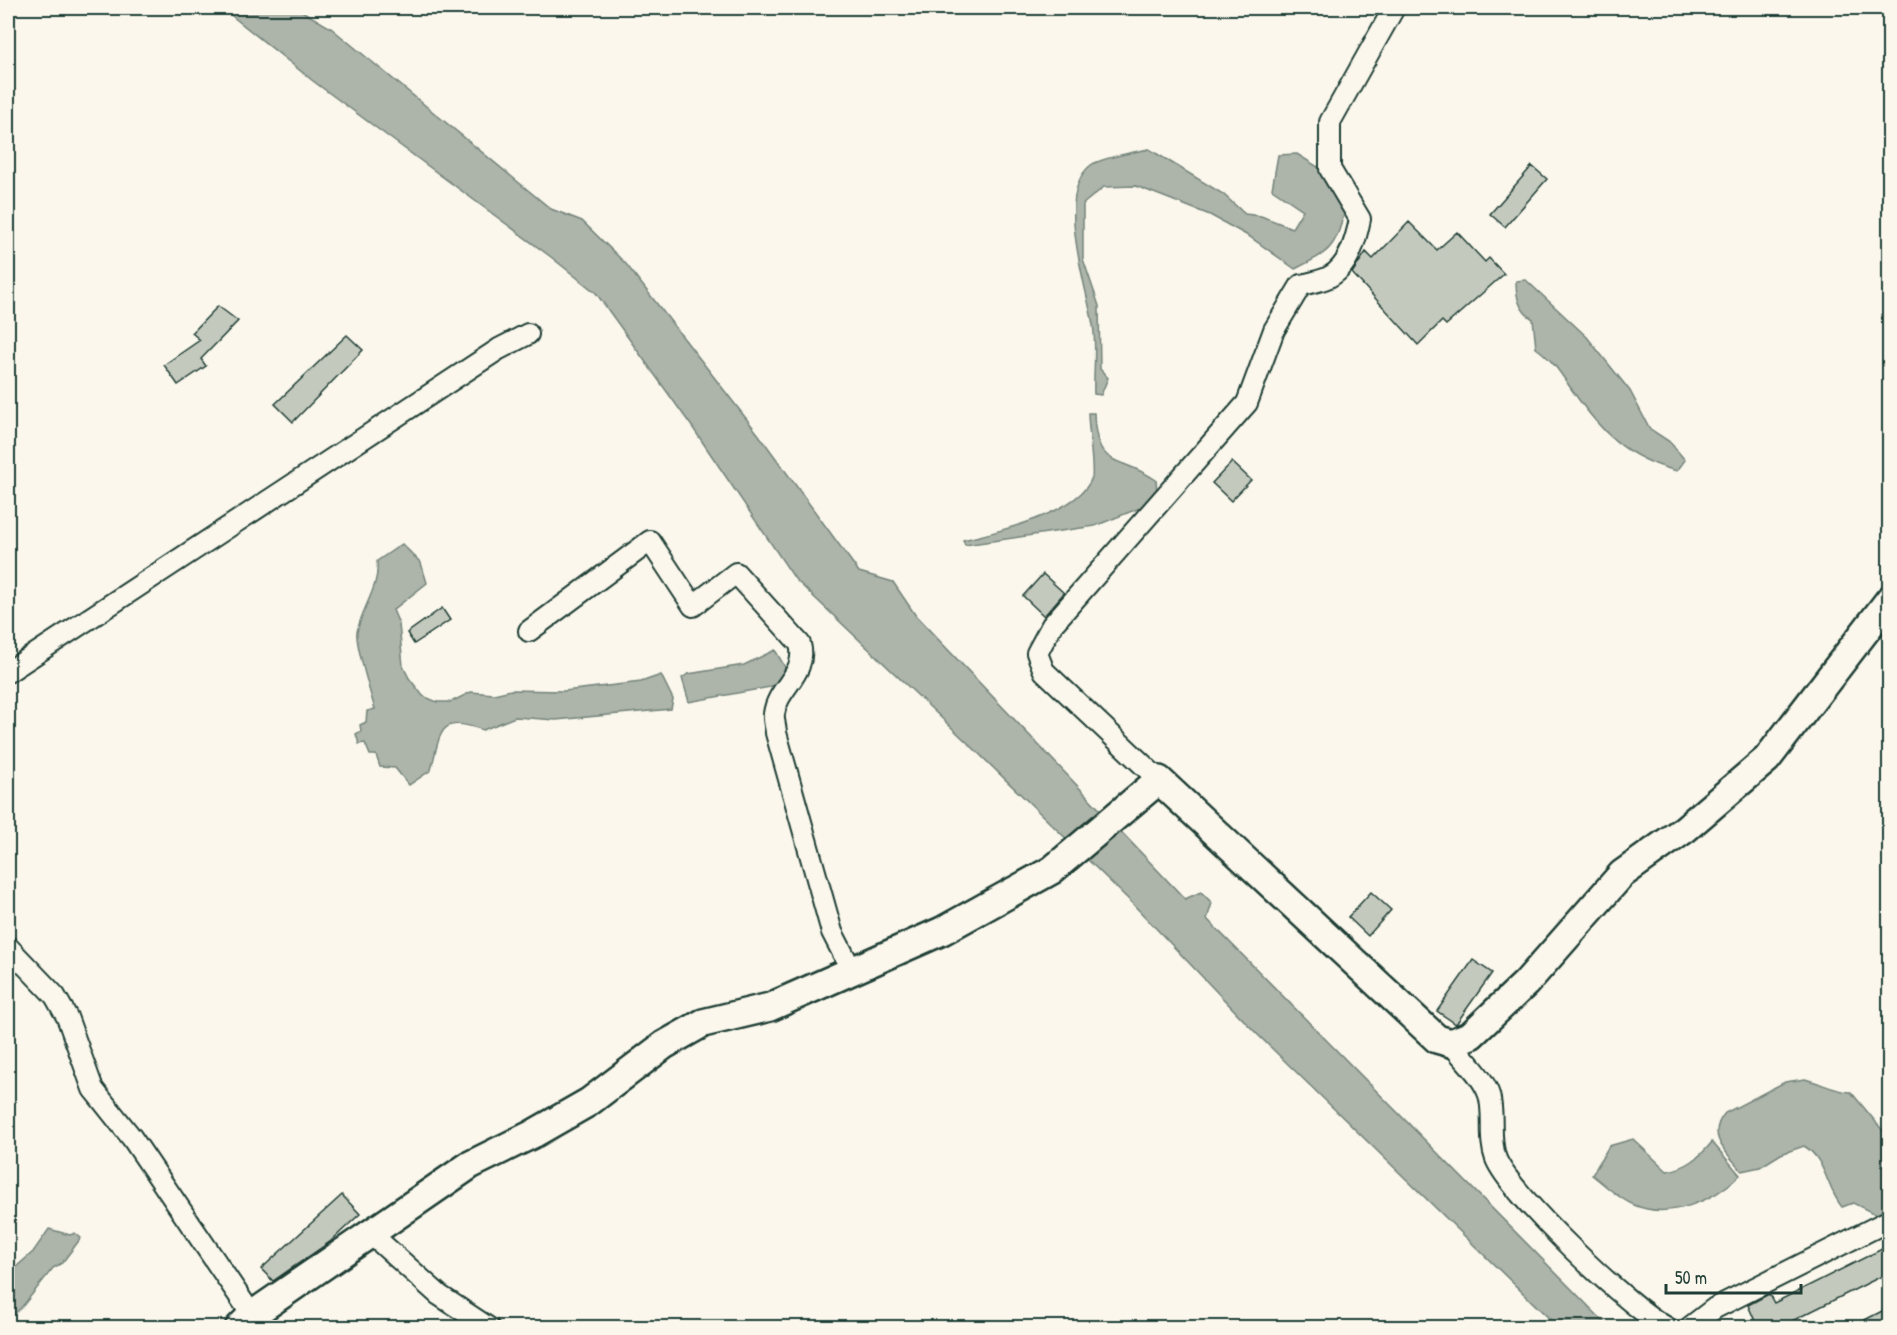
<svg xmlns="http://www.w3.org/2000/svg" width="1897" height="1335" font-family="'Patrick Hand',sans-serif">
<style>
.water{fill:#adb4aa;stroke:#74847b;stroke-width:1.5}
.building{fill:#c4c9be;stroke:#1f3d34;stroke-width:1.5}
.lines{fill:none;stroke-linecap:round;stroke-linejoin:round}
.street-casing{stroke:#1f3d34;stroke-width:24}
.secondary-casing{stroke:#1f3d34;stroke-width:32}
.street{stroke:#fbf7ec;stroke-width:20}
.secondary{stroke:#fbf7ec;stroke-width:27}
</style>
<rect width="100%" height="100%" fill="#fbf7ec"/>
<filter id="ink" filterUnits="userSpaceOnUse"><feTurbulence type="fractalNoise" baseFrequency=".0167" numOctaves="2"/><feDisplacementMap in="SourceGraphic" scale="12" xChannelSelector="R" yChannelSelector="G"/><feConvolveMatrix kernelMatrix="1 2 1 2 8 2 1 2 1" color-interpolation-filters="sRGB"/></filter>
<g filter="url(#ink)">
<path class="water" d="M222,8H297L331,28L551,209L582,221L626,264L759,435L859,572L893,582L916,616L1185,899L1201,892L1212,903L1207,919L1609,1327H1558L1256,1033L1127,898L972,747L795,579L693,428L596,293L551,257L313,81Z
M1149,149L1223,194L1245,214L1261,216L1292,228L1303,210L1272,189L1278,155L1297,154L1318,167L1345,211C1334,250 1331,251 1295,269L1250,237L1210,215L1136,186L1104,187L1083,204V259L1099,306L1100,369L1108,378L1101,395L1094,394C1093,372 1097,347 1093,325C1087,288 1054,193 1091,165C1101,158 1135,152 1149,149Z
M1526,280L1587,337L1630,391L1650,429L1670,442L1685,460L1677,471C1626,458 1601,432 1572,390C1561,374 1552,359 1536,348L1533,319C1519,311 1516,297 1516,281Z
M1088,413H1094C1096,471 1118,454 1156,480L1157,491L1145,506L1095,526L965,545L963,540C994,533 1081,512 1092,477C1094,469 1088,426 1088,413Z
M402,544L421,563L427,583L393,610L399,624L403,666L409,678L423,696L437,702H451L471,692L494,694L511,690L564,691L641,682L661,675L673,699L671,709L556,720L515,717L483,730C438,714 441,732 431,770L409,785L395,768L380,767L376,755H370L365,743L359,744L356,734L361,731L360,725L366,722L367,711L375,709C371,696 355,642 357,632C362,607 380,587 377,561Z
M775,650L785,667L781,680L770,687L689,702L682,678L688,674L744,665Z
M1805,1079C1821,1083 1836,1092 1851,1092L1889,1138V1210L1877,1215L1853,1203L1842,1207C1826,1188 1826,1159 1804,1146L1781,1154L1760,1167L1742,1171C1727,1153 1705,1136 1725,1113L1785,1082Z
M1633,1139L1667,1171C1687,1168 1700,1157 1712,1142L1740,1175C1714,1201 1669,1220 1634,1205C1619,1199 1605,1185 1592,1175L1609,1146Z
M49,1229L70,1235L75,1233L81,1238L62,1263L53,1268L22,1307L8,1320V1274L33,1252Z"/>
<path class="building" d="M1532,166L1547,179L1505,227L1490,214Z
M1409,222L1437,250L1457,232L1485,262L1489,258L1504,274L1446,325L1442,321L1418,345L1352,273L1366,252L1373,259Z
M218,306L238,321L201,359L206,366L178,385L164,365L200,340L192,333Z
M347,335L363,350L293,422L275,404Z
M1232,462L1251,480L1231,501L1212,483Z
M1043,574L1064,593L1044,616L1023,596Z
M442,608L450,620L414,644L407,633Z
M1371,892L1391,910L1368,936L1348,917Z
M1473,960L1492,973L1456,1024L1437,1011Z
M342,1195L360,1214L331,1241L273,1281L261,1269Z
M1890,1245V1272L1778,1328H1758L1748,1305L1769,1294L1774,1303Z
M1890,1307V1328H1849Z"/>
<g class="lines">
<g class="street-casing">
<path id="street" d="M529,631L650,541L693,606L736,573L800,644C808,674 777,687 774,714C773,720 776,727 776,733L832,932L852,971
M8,672L499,349L528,334
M1159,780L1044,671L1037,653L1052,625L1247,403L1274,330L1301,285C1310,283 1321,281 1329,277C1349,267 1356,239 1360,219L1330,169V122L1394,8
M8,947L55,996L67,1017L93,1089L132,1138L252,1315
M1451,1043C1463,1059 1483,1076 1489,1095C1495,1115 1488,1138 1496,1159C1510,1194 1632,1311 1668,1328
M371,1234L439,1295L489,1328
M1689,1328L1715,1308L1890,1220"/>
</g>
<g class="secondary-casing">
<path id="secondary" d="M239,1328L252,1315L470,1165L533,1134L589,1102L664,1045L703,1023L770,1007L942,931L1052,870L1159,780L1437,1039L1451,1043L1471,1035L1526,983L1622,874L1685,829L1767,759L1890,599"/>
</g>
<use href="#street" class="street"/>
<use href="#secondary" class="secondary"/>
</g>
</g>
<rect width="1897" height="1335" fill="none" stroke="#fbf7ec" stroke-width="30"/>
<rect x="15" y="15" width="1867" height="1305" fill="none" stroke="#1f3d34" stroke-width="2" filter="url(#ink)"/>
<path d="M1666 1284v9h135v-9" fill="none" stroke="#1f3d34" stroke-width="3"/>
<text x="1675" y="1284" font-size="18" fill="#1f3d34" stroke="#fbf7ec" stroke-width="4.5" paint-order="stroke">50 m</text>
</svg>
